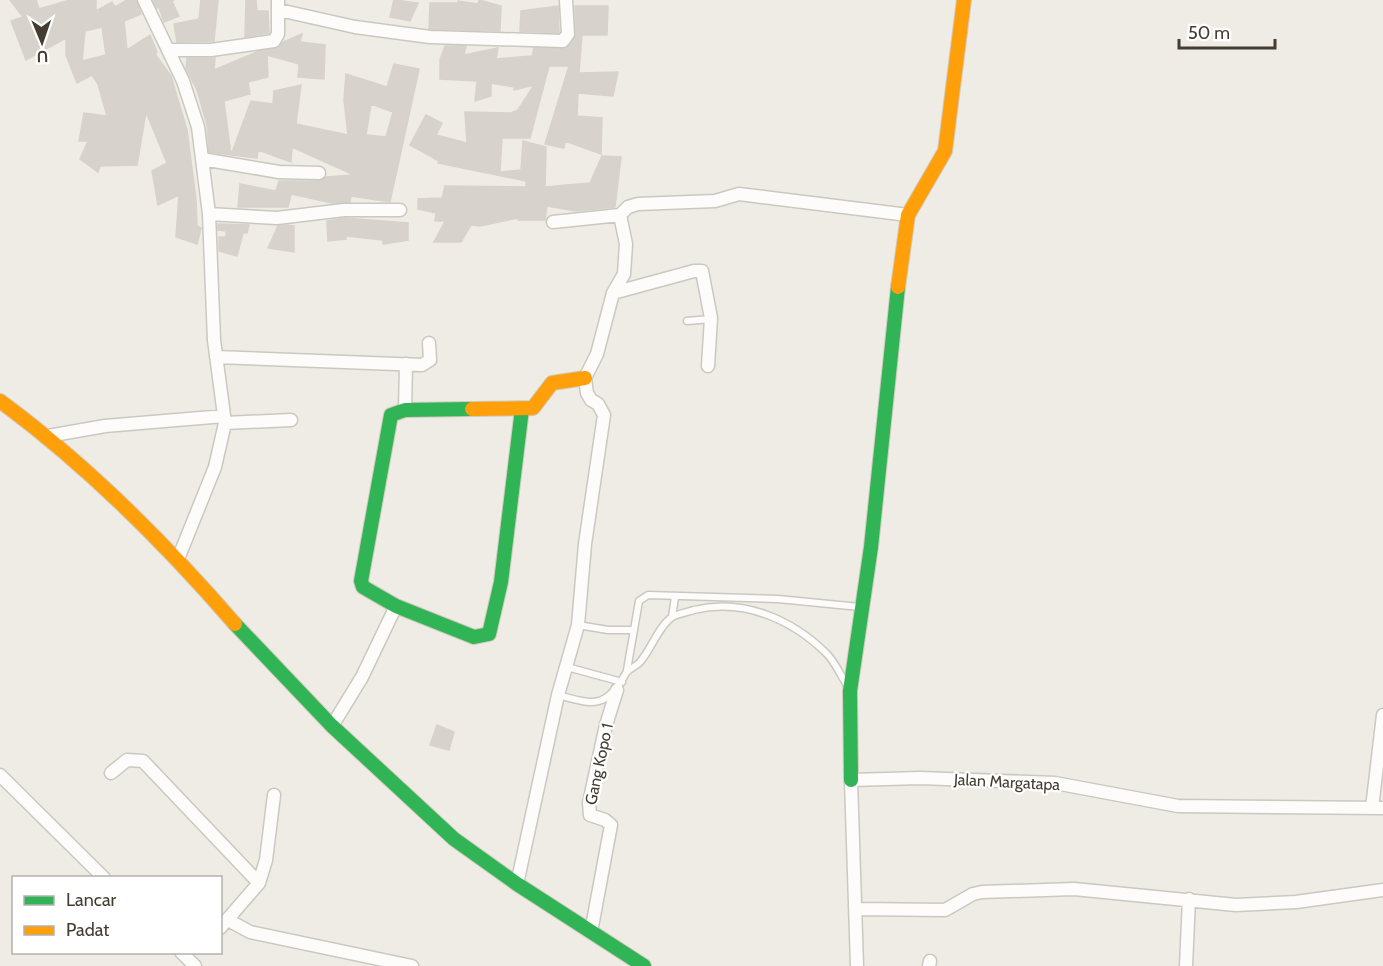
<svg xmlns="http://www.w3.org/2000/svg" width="1383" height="966" font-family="Cabin,sans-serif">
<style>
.building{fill:#d7d3cc;stroke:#d7d3cb;stroke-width:1.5;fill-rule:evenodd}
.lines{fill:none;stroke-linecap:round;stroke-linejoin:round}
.lane-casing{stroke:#cbc8c1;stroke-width:9}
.street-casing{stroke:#cbc8c1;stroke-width:15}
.fast-casing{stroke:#d0cabc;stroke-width:16}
.slow-casing{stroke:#d0cabc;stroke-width:16}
.lane{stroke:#fdfcfb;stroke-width:6}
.street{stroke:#fdfcfb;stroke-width:12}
.fast{stroke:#30b455;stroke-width:14}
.slow{stroke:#ff9f0a;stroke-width:14}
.labels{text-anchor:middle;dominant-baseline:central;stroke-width:4.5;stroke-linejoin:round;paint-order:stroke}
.street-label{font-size:16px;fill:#443c31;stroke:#fff}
</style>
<rect width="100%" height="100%" fill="#efece5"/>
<path class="building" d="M10,0H36L39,9L70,0H96V11L112,2L115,7L127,0H136L141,14L124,21L127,50L150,35L157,52L155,54L171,76L187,130L196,199L197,226L201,228L197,244L176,237L179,195L158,205L152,171L167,163L146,112L137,165L100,166L98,172L80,159L88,141H79L84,113L107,116L98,84L92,75L77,83L66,55V38L26,60L11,21L23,17ZM102,27L106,55L82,61L85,31Z
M153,0H174L172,1L179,16L164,22L159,7L157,8Z
M201,0H218L214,41L177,42L174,24L199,19Z
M246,0H256L257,11H268L269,33L245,37Z
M394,0L418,3L410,21L390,17Z
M479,0L501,6L500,31L429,29L430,3H458V1L478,4Z
M558,6L559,33L520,31L521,11Z
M575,6H608L607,35H582L579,73L618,72L613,96L578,93L577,116L602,118L601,154L565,141L564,148L545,144L569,66H549L530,138H502L500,172L521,170L523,141L546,147L545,187L590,183L602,156L621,157L615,207L576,211L547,206L545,220H518V218L480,226L471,225L461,242H434L445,221H435L436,213L418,209V199L442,198L445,186L526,187V181L438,163L439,161L410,145L426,115L442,123L436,135L467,143L465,112L511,113L518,110L534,85L514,90V87L491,83V96L475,101L477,81L440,79V60L445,46H466L464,55L498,48L496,59L532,56L534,48L566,49L576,34Z
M302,34L300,42L325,45L324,79L298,77L299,64L267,55L268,77L248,82L250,94L224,101L231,155L251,101L273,104L274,91L301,85L296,124L348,135L344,100L346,74L387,87L394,64L419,69L390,202L351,196L350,202L332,203L291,194L288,207H238L240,184L276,191L279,181H319L326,177L354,175L292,147L291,162L258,150L257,158L209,152L207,125L197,90L186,68L187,58H215L214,70L259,51L278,48L283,42ZM371,104L393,112L386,137L366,135Z
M344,218L408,223V240L383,244V240L346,236V239L328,241L327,221Z
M218,224L249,225L247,233H243L237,256L219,251V237H226V231L218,230Z
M285,225L294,226V252L268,248L278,226Z
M437,725L454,732L449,750L430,745Z"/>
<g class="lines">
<g class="lane-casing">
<path id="lane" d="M687,321L711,319
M672,617L675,597
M578,625L608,630H634
M567,667L622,682
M627,670L639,601L648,595L778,599L860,607
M558,695C594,705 606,709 626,673C629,668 636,667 640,662C651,650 658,627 672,617C677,614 687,612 694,610C743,598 792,619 827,654C835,662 841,676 847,685"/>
</g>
<g class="street-casing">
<path id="street" d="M144,0L183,81L198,127L209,214L214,340L225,423L215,467L178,559
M279,10L355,27L430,37L563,41L568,34L566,0
M169,50H211L274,41L278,34V0
M202,159L279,172L319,173
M209,214L277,218L344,210H400
M553,222L620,215L628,207L638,204L715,201L739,194L908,215
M613,293L694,271H702L711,318L708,366
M216,357L422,365L430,360L429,343
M405,410L406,364
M225,423L291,420
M48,436L105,426L224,416
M332,726L362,677L396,606
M111,773L127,760L143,761L259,883L220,928
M0,775L104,878
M1372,808L1383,715
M259,883L266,860L274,795
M517,884L558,695L578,625L585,544L604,415L598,404L591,400L587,393L585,378L597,354L613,293L624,274L626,244L620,215
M857,909L945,910L973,894L982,892L1074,889L1236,905L1296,902L1383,890
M228,920L250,932L412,966
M591,932L611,825L605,820L590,815L589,803L606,725L617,690
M181,952L195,966
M857,966L851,780L920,778L1055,783L1178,806L1383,808
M929,966L930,961
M1186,966L1189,899"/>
</g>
<g class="fast-casing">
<path id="fast" d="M472,409L405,410L391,415L361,581L363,587L396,606L474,637L489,634L501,582L522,409
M235,624L332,726L454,839L517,884L644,966
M851,780L850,691L871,547L898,287"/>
</g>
<g class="slow-casing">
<path id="slow" d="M898,287L908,215L945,151L964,0
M0,401C87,465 164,542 235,624
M472,409L533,408L552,383L585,378"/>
</g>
<use href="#lane" class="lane"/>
<use href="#street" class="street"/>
<use href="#fast" class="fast"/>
<use href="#slow" class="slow"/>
</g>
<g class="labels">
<g class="street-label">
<text transform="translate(599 764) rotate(-78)">Gang Kopo 1</text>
<text transform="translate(1007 782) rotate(3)">Jalan Margatapa</text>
</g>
</g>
<rect x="12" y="876" width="210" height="78" fill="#ffffff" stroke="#b4b1ad" stroke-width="1.5"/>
<rect x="24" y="896" width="30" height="9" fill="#30b455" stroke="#b4b1ad" stroke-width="1.5"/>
<text x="66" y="906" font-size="18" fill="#443c31">Lancar</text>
<rect x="24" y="926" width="30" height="9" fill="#ff9f0a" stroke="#b4b1ad" stroke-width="1.5"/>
<text x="66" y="936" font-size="18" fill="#443c31">Padat</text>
<g transform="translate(42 42) rotate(178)" stroke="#ffffff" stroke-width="4.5" paint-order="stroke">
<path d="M0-4.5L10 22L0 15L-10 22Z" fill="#443c31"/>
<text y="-9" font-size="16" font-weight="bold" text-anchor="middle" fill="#443c31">U</text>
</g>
<path d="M1179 39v9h96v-9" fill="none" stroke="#443c31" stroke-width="3"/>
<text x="1188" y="39" font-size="18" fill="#443c31" stroke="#ffffff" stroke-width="4.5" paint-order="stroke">50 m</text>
</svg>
